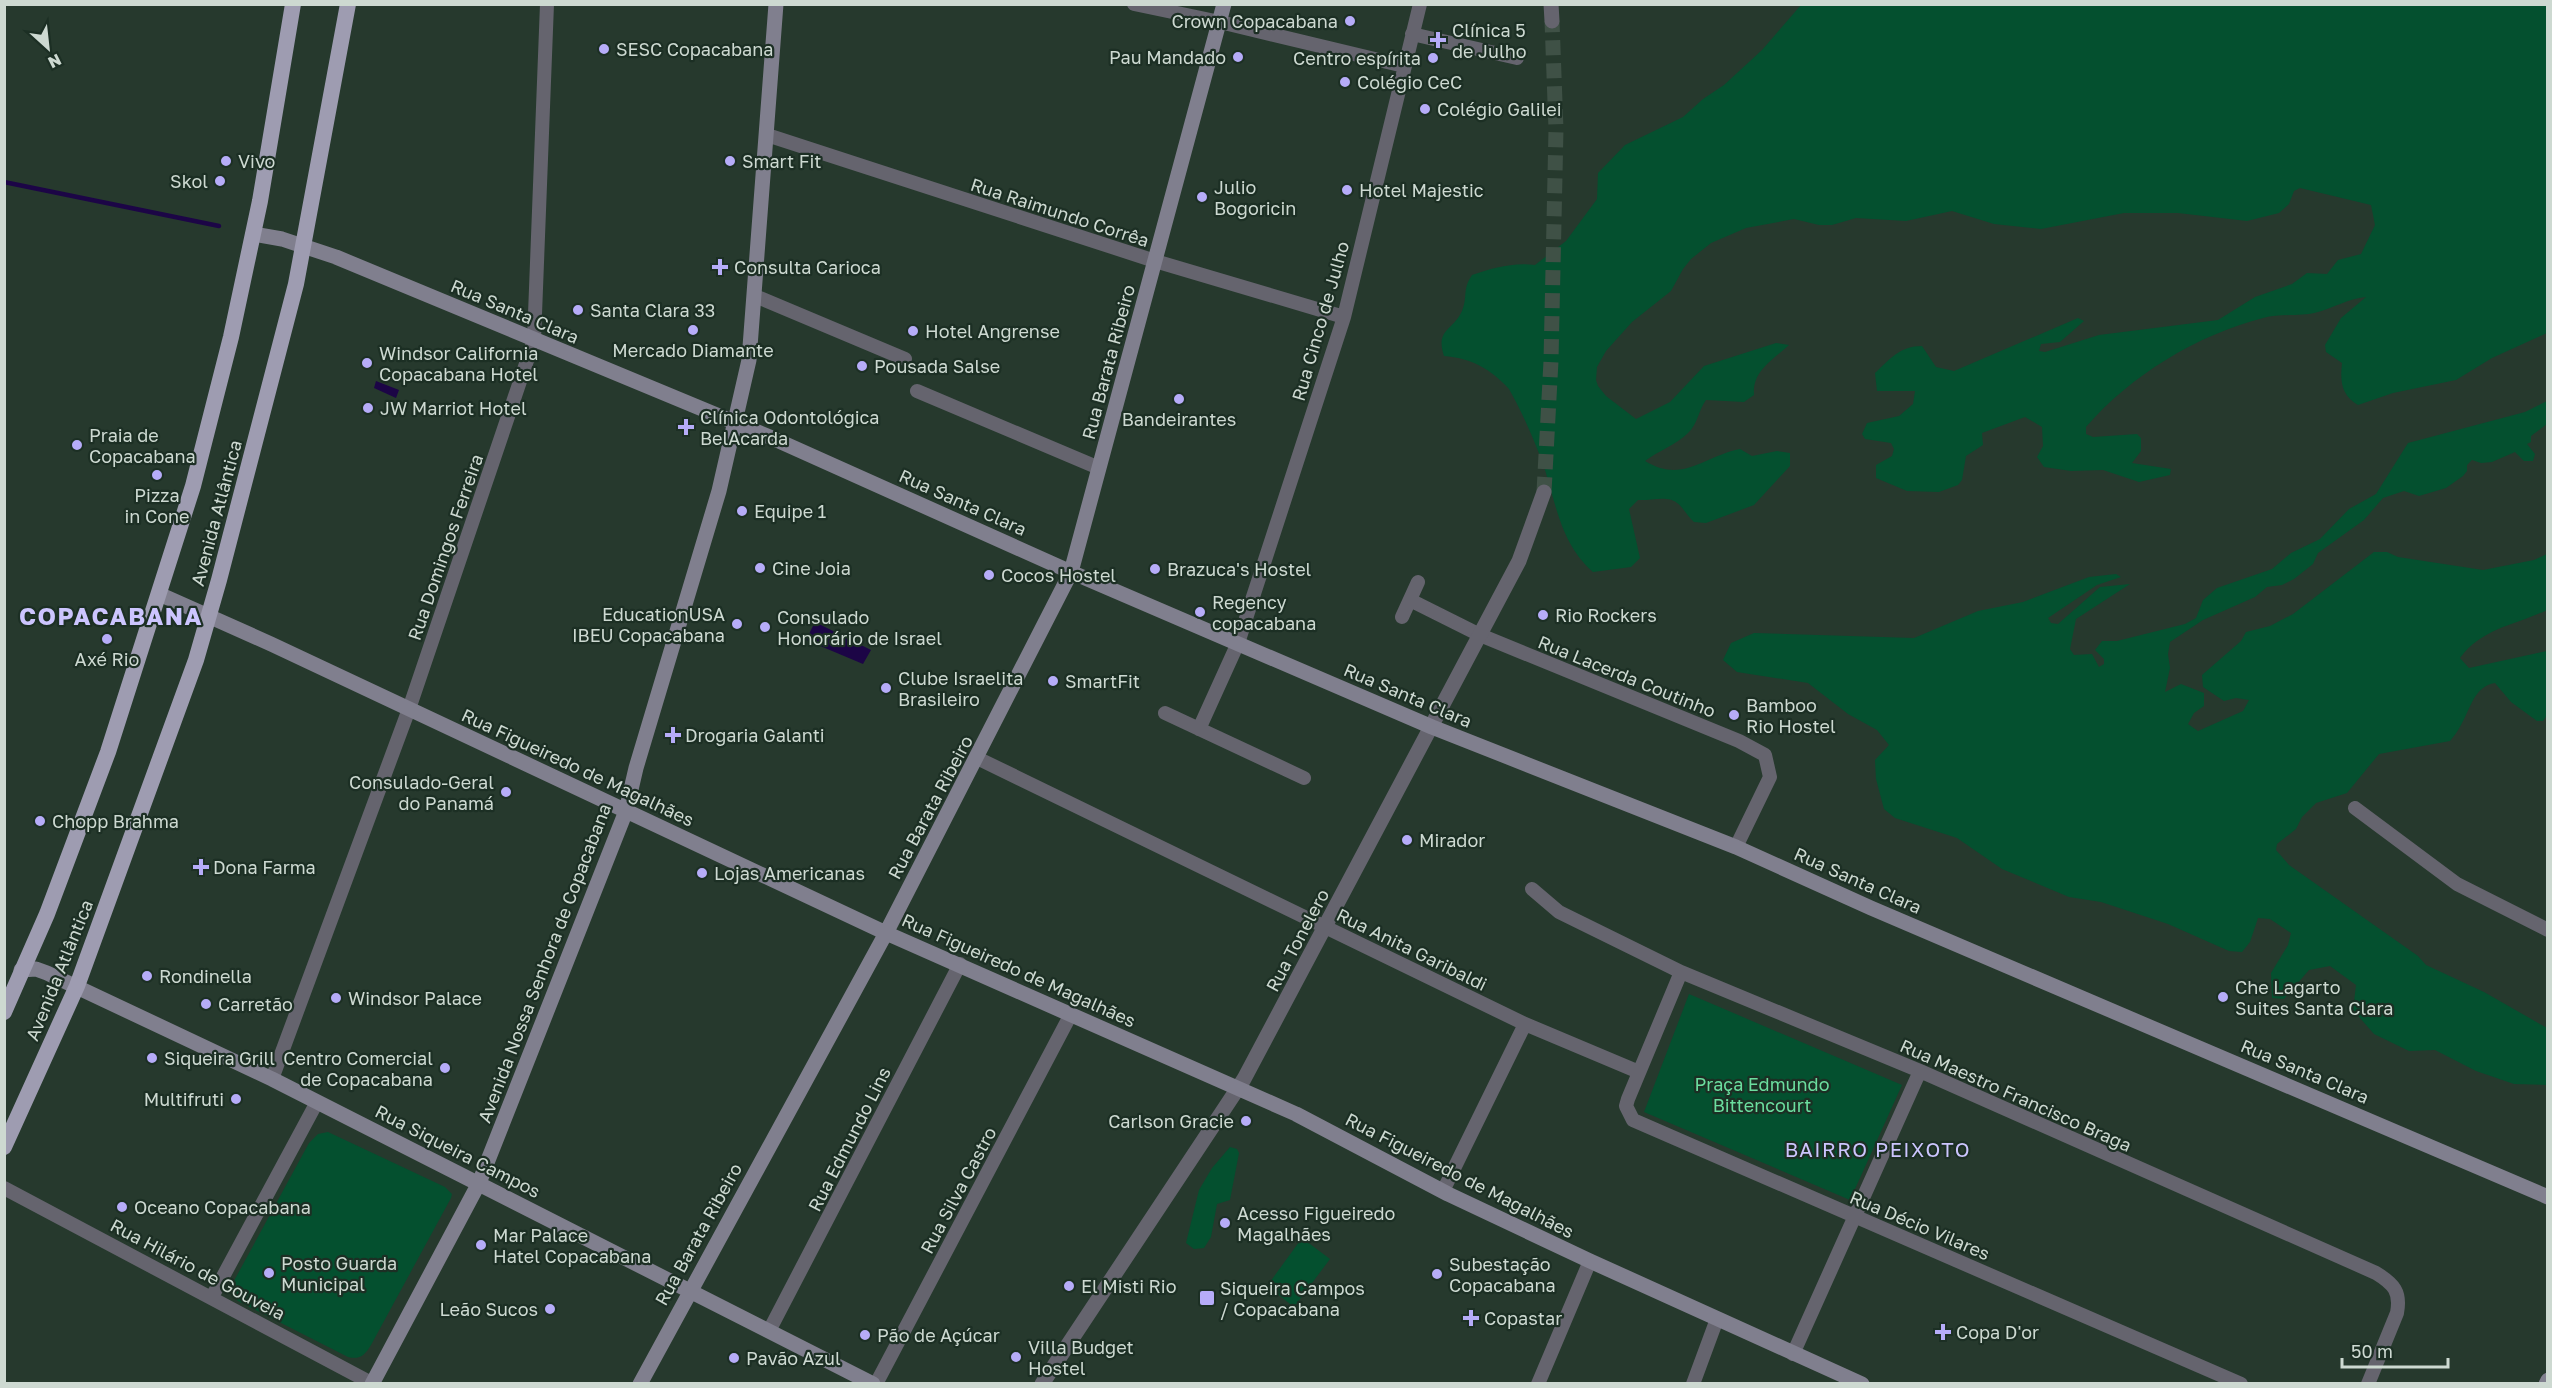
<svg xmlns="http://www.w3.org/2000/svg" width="2552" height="1388" font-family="'Golos Text',sans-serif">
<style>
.green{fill:#04502f}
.water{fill:#1c0546}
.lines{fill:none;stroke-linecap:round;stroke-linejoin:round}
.stream{stroke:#1c0546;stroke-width:4.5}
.tertiary-tunnel{stroke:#3f5146;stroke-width:15;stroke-dasharray:15 8;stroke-linecap:butt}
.minor{stroke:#65646e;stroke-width:14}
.tertiary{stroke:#65646e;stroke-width:15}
.secondary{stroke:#807f8e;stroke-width:15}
.trunk{stroke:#9e9cb1;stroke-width:16}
.poi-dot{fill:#b6acf8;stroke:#1c2f24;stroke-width:2}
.labels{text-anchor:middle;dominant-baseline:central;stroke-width:4.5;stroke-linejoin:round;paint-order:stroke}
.poi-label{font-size:18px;fill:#cdd9d1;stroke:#1c2f24;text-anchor:start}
.street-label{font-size:18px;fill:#cdd9d1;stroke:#1c2f24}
.park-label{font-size:18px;fill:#6bde9f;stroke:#1c2f24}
.neighbourhood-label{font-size:20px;letter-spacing:1.5px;fill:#ccc5fe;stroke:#1c2f24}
.district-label{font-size:24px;font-weight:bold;letter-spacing:1.5px;fill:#ccc5fe;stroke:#1c2f24}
</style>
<rect width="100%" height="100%" fill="#26392d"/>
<path class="green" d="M1801,5H2547V333L2492,358L2456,380L2393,393L2358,405C2341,395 2340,381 2342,363L2326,352L2325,345L2341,318L2366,297C2347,299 2336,307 2318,312C2301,317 2281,313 2263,318C2197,335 2131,375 2086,427V434L2093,437L2137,434L2141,438V451L2132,463L2171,469L2170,475L2139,482L2103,470L2071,471L2044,467L2037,457L2043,446L2042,427L2025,417L1982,433L1983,445L1966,456L1962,480L1958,485L1939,492L1907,491L1876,478V465L1892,456L1894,449L1891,443L1865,439L1862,434L1867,423L1899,416L1913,404L1915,391H1877L1875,373C1890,359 1900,346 1922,346L1936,367L1954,371L2078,318L2084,321L2060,342L2041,344L2039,351L2045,352L2099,335L2218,320L2255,297L2292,284L2307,273L2327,274L2338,260L2361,254L2375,225L2371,205L2300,188L2294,191L2289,204L2279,213L2247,221L2178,213H2124L2041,229L1994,224L1952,211L1906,221L1856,218L1832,225H1819L1794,219L1746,228L1711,243L1691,259L1683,269L1671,291L1632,322L1606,351L1597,367L1596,380L1598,386L1606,396L1636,419L1670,402L1704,366L1776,343L1789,345C1773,360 1752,371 1754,395L1744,402L1706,400C1698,411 1698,424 1688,433C1676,445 1658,451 1645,461C1683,484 1704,456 1740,449L1752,456L1777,451L1790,453V466L1754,505L1706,523L1694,522C1688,517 1683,507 1677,503C1668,495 1650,501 1638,500L1629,509L1640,558L1631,567L1593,572C1559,542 1556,501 1542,461C1533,437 1522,412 1509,389C1491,369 1471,358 1444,356C1435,329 1453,331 1462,311C1468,296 1462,290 1472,275C1492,268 1514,262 1535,265L1566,241L1597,199L1598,173L1625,145L1683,117L1703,99L1724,85L1762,50Z
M2547,401V424L2531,436V442L2527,444L2535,454L2533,461H2524L2515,452L2492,462L2481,463L2472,460L2467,465V471L2463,476L2446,488L2419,496L2404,491L2383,498L2364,520L2318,553L2313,564L2294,579L2282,585L2267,587L2255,597L2203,620L2170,642L2168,654L2170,668L2165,692L2181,684L2204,693V706L2194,713L2188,724L2198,731L2243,711L2249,700L2236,698L2224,701L2203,687L2202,675L2241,641L2246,632L2270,626L2293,614L2374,552H2387L2398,557L2483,570L2534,560L2547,554V610C2516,625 2482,628 2460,658L2469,668L2547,651V715L2543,721H2537L2511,702L2495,683C2474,686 2470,710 2461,725C2458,731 2454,736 2450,741L2379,754L2347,793L2316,803L2302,817L2296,829L2277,844L2276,850L2289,865L2418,956L2426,965L2484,992L2547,1028V1085L2514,1084L2476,1071L2435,1050L2409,1051L2374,1034L2353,1010L2356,985L2330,966L2309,970L2284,999L2272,998L2271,973L2288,945L2291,933L2270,919L2258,918L2250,942L2242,952L2229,951L2168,924L2101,902L2069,897L2002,869L1957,838L1895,818L1884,809L1876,779L1875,760L1889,745L1877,730L1848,714L1808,683L1737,672L1723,660L1731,643L1754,633L1914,638L1978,611L2023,602L2089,577L2116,574L2121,577L2097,585L2048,618L2051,623L2058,624L2100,587L2130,584L2076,619L2070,649L2074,655L2092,654L2099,667L2104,664V659L2095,650L2102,641H2117L2185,624L2196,618L2203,600L2217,588L2272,569L2291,553L2320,539L2349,509L2376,494L2408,443L2525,412Z
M1689,994L1902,1085L1850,1200L1644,1112Z
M328,1132L445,1187L452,1194L451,1198L371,1345C365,1355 360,1360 348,1357L238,1301L232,1296L229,1290L309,1143L318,1134Z
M1230,1147L1237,1149L1239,1153L1230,1200L1217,1204L1211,1237L1204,1248L1194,1249L1186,1243L1199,1190L1212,1168Z
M1302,1238L1330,1259L1294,1307L1267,1286Z"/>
<path class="water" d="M376,381L399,390L396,398L374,388Z
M815,622L871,650L863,664L806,640Z"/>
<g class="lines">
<path class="stream" d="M4,182L219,226"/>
<path class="tertiary-tunnel" d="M1544,492L1551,361L1556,129L1552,21"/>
<path class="minor" d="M1134,4L1220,22L1404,66
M1412,34L1517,58
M767,135L1155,261L1344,317
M755,296L905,359
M917,391L1099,468
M1410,600L1480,635L1739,741L1765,755L1770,777L1736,847
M1402,617L1418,582
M1165,713L1304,778
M1199,729L1238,643L1344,317L1420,4
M977,758L1525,1024L1639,1072
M2355,808L2457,884L2548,930
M1532,889L1559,912L1681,972L1920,1071L2376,1273C2394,1284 2401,1292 2397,1313L2368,1384
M1681,972L1628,1099L1626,1106L1633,1120L2241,1384
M272,1079L409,709L534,340L547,4
M4,1188L373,1384
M1443,1191L1525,1024
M212,1297L317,1102
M769,1331L960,964
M1793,1354L1920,1071
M876,1384L1071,1014
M1538,1384L1590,1261
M1693,1384L1717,1319"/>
<path class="tertiary" d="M1551,4L1552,21
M1042,1384L1244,1079L1519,561L1544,492"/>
<path class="secondary" d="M253,234L282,239L336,257L772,438L1071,572L1432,727L1736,847L1871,908L2548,1197
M159,594L271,644L886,933L1296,1114L1448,1194L1590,1261L1862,1384
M21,970L36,969L47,973L272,1079L873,1384
M372,1384L479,1183L626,811L636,768L719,491L749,360L776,4
M640,1384L886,933L1071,572L1224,4
M2546,1384L2548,1380"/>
<path class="trunk" d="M4,1012L47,914L108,752L193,486L231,337L260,201L293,4
M4,1147L77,986L196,660L219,580L296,284L348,4"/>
</g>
<g class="poi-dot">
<circle cx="1350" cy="21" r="6"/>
<path d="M1435 31h6v6h6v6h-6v6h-6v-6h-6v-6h6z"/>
<circle cx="604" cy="49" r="6"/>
<circle cx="1238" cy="57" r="6"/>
<circle cx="1433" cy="58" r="6"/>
<circle cx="1345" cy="82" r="6"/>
<circle cx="1425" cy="109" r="6"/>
<circle cx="226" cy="161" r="6"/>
<circle cx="730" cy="161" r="6"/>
<circle cx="220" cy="181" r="6"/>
<circle cx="1347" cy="190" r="6"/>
<circle cx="1202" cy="197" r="6"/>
<path d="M717 258h6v6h6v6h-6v6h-6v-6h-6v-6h6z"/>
<circle cx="578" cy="310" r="6"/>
<circle cx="693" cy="330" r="6"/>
<circle cx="913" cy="331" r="6"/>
<circle cx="367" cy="363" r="6"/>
<circle cx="862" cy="366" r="6"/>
<circle cx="1179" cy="399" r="6"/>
<circle cx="368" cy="408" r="6"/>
<path d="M683 418h6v6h6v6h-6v6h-6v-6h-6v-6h6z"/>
<circle cx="77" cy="445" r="6"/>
<circle cx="157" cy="475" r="6"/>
<circle cx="742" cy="511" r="6"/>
<circle cx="760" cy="568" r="6"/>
<circle cx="1155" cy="569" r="6"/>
<circle cx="989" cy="575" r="6"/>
<circle cx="1200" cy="612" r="6"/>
<circle cx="1543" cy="615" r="6"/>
<circle cx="737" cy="624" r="6"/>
<circle cx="765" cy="627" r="6"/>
<circle cx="107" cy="639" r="6"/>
<circle cx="1053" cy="681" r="6"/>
<circle cx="886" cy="688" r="6"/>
<circle cx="1734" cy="715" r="6"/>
<path d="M670 726h6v6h6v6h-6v6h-6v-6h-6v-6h6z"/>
<circle cx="506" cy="792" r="6"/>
<circle cx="40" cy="821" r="6"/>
<circle cx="1407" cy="840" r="6"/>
<path d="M198 858h6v6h6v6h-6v6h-6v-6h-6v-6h6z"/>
<circle cx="702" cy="873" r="6"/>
<circle cx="147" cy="976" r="6"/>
<circle cx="2223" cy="997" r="6"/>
<circle cx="336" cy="998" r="6"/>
<circle cx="206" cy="1004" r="6"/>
<circle cx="152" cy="1058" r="6"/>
<circle cx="445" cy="1068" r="6"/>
<circle cx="236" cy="1099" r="6"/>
<circle cx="1246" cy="1121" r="6"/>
<circle cx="122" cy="1207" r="6"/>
<circle cx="1225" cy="1223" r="6"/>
<circle cx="481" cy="1245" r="6"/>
<circle cx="269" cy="1273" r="6"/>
<circle cx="1437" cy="1274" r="6"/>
<circle cx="1069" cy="1286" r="6"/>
<rect x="1199" y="1290" width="16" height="16" rx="3"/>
<circle cx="550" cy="1309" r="6"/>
<path d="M1468 1309h6v6h6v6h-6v6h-6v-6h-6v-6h6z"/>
<path d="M1940 1323h6v6h6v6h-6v6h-6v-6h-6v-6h6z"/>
<circle cx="865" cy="1335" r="6"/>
<circle cx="1016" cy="1357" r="6"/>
<circle cx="734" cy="1358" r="6"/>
</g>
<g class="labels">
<g class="poi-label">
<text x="1338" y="21" text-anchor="end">Crown Copacabana</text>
<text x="1452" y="30">Clínica 5<tspan x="1452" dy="21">de Julho</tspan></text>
<text x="616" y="49">SESC Copacabana</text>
<text x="1226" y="57" text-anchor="end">Pau Mandado</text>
<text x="1421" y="58" text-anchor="end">Centro espírita</text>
<text x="1357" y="82">Colégio CeC</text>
<text x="1437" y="109">Colégio Galilei</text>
<text x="238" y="161">Vivo</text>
<text x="742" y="161">Smart Fit</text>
<text x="208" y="181" text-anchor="end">Skol</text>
<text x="1214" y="187">Julio<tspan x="1214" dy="21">Bogoricin</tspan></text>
<text x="1359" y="190">Hotel Majestic</text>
<text x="734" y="267">Consulta Carioca</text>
<text x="590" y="310">Santa Clara 33</text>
<text x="925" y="331">Hotel Angrense</text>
<text x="693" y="350" text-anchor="middle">Mercado Diamante</text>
<text x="379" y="353">Windsor California<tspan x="379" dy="21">Copacabana Hotel</tspan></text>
<text x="874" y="366">Pousada Salse</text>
<text x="380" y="408">JW Marriot Hotel</text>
<text x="700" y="417">Clínica Odontológica<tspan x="700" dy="21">BelAcarda</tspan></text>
<text x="1179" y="419" text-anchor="middle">Bandeirantes</text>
<text x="89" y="435">Praia de<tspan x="89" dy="21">Copacabana</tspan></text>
<text x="157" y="495" text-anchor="middle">Pizza<tspan x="157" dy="21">in Cone</tspan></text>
<text x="754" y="511">Equipe 1</text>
<text x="772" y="568">Cine Joia</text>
<text x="1167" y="569">Brazuca's Hostel</text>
<text x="1001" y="575">Cocos Hostel</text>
<text x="1212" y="602">Regency<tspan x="1212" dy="21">copacabana</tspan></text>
<text x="725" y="614" text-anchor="end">EducationUSA<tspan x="725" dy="21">IBEU Copacabana</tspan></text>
<text x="1555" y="615">Rio Rockers</text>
<text x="777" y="617">Consulado<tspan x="777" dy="21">Honorário de Israel</tspan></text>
<text x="107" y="659" text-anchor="middle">Axé Rio</text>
<text x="898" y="678">Clube Israelita<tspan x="898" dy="21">Brasileiro</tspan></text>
<text x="1065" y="681">SmartFit</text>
<text x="1746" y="705">Bamboo<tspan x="1746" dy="21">Rio Hostel</tspan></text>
<text x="685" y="735">Drogaria Galanti</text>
<text x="494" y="782" text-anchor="end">Consulado-Geral<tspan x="494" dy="21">do Panamá</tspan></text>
<text x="52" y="821">Chopp Brahma</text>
<text x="1419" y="840">Mirador</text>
<text x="213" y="867">Dona Farma</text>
<text x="714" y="873">Lojas Americanas</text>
<text x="159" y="976">Rondinella</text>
<text x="2235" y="987">Che Lagarto<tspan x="2235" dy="21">Suites Santa Clara</tspan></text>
<text x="348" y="998">Windsor Palace</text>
<text x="218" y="1004">Carretão</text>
<text x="164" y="1058">Siqueira Grill</text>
<text x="433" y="1058" text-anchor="end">Centro Comercial<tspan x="433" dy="21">de Copacabana</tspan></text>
<text x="224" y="1099" text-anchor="end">Multifruti</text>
<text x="1234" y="1121" text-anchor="end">Carlson Gracie</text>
<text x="134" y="1207">Oceano Copacabana</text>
<text x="1237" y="1213">Acesso Figueiredo<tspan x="1237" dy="21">Magalhães</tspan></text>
<text x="493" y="1235">Mar Palace<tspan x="493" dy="21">Hatel Copacabana</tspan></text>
<text x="281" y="1263">Posto Guarda<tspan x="281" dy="21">Municipal</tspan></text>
<text x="1449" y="1264">Subestação<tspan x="1449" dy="21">Copacabana</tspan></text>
<text x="1081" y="1286">El Misti Rio</text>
<text x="1220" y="1288">Siqueira Campos<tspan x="1220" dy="21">/ Copacabana</tspan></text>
<text x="538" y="1309" text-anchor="end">Leão Sucos</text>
<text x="1484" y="1318">Copastar</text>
<text x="1956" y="1332">Copa D'or</text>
<text x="877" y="1335">Pão de Açúcar</text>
<text x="1028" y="1347">Villa Budget<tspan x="1028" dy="21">Hostel</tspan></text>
<text x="746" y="1358">Pavão Azul</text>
</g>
<g class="street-label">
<text transform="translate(1060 212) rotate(18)">Rua Raimundo Corrêa</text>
<text transform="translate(515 311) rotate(23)">Rua Santa Clara</text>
<text transform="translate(1320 321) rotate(-74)">Rua Cinco de Julho</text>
<text transform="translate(1108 362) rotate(-75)">Rua Barata Ribeiro</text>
<text transform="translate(963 502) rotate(24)">Rua Santa Clara</text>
<text transform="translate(216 513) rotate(-75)">Avenida Atlântica</text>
<text transform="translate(445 547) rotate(-71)">Rua Domingos Ferreira</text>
<text transform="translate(1627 676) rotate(22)">Rua Lacerda Coutinho</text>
<text transform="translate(1408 695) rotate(23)">Rua Santa Clara</text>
<text transform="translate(578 767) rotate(25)">Rua Figueiredo de Magalhães</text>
<text transform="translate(930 807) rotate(-62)">Rua Barata Ribeiro</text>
<text transform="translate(1858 880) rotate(24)">Rua Santa Clara</text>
<text transform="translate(1297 940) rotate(-62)">Rua Tonelero</text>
<text transform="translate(1412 949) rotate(26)">Rua Anita Garibaldi</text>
<text transform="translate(544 963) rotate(-69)">Avenida Nossa Senhora de Copacabana</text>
<text transform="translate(59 970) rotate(-68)">Avenida Atlântica</text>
<text transform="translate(1019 970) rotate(24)">Rua Figueiredo de Magalhães</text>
<text transform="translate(2305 1071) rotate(23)">Rua Santa Clara</text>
<text transform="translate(2016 1095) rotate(24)">Rua Maestro Francisco Braga</text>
<text transform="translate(849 1139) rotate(-63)">Rua Edmundo Lins</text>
<text transform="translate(458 1151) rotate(27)">Rua Siqueira Campos</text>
<text transform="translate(1460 1175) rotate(27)">Rua Figueiredo de Magalhães</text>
<text transform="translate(958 1190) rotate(-62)">Rua Silva Castro</text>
<text transform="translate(1920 1225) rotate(23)">Rua Décio Vilares</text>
<text transform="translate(698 1234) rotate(-61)">Rua Barata Ribeiro</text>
<text transform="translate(198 1269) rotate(28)">Rua Hilário de Gouveia</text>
</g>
<g class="park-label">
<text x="1762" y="1084">Praça Edmundo<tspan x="1762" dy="21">Bittencourt</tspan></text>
</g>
<g class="neighbourhood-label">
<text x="1878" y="1149">BAIRRO PEIXOTO</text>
</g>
<g class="district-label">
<text x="111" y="615">COPACABANA</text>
</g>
</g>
<rect width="2552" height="1388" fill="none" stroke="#cdd9d1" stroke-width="12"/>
<g transform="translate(48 48) rotate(153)" stroke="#1c2f24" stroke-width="4.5" paint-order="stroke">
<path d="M0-4.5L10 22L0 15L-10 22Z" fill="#cdd9d1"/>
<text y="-9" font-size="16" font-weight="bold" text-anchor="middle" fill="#cdd9d1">N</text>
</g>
<path d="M2342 1358v9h106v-9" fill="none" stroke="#cdd9d1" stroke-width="3"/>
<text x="2351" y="1358" font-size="18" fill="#cdd9d1" stroke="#1c2f24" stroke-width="4.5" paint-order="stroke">50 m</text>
</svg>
